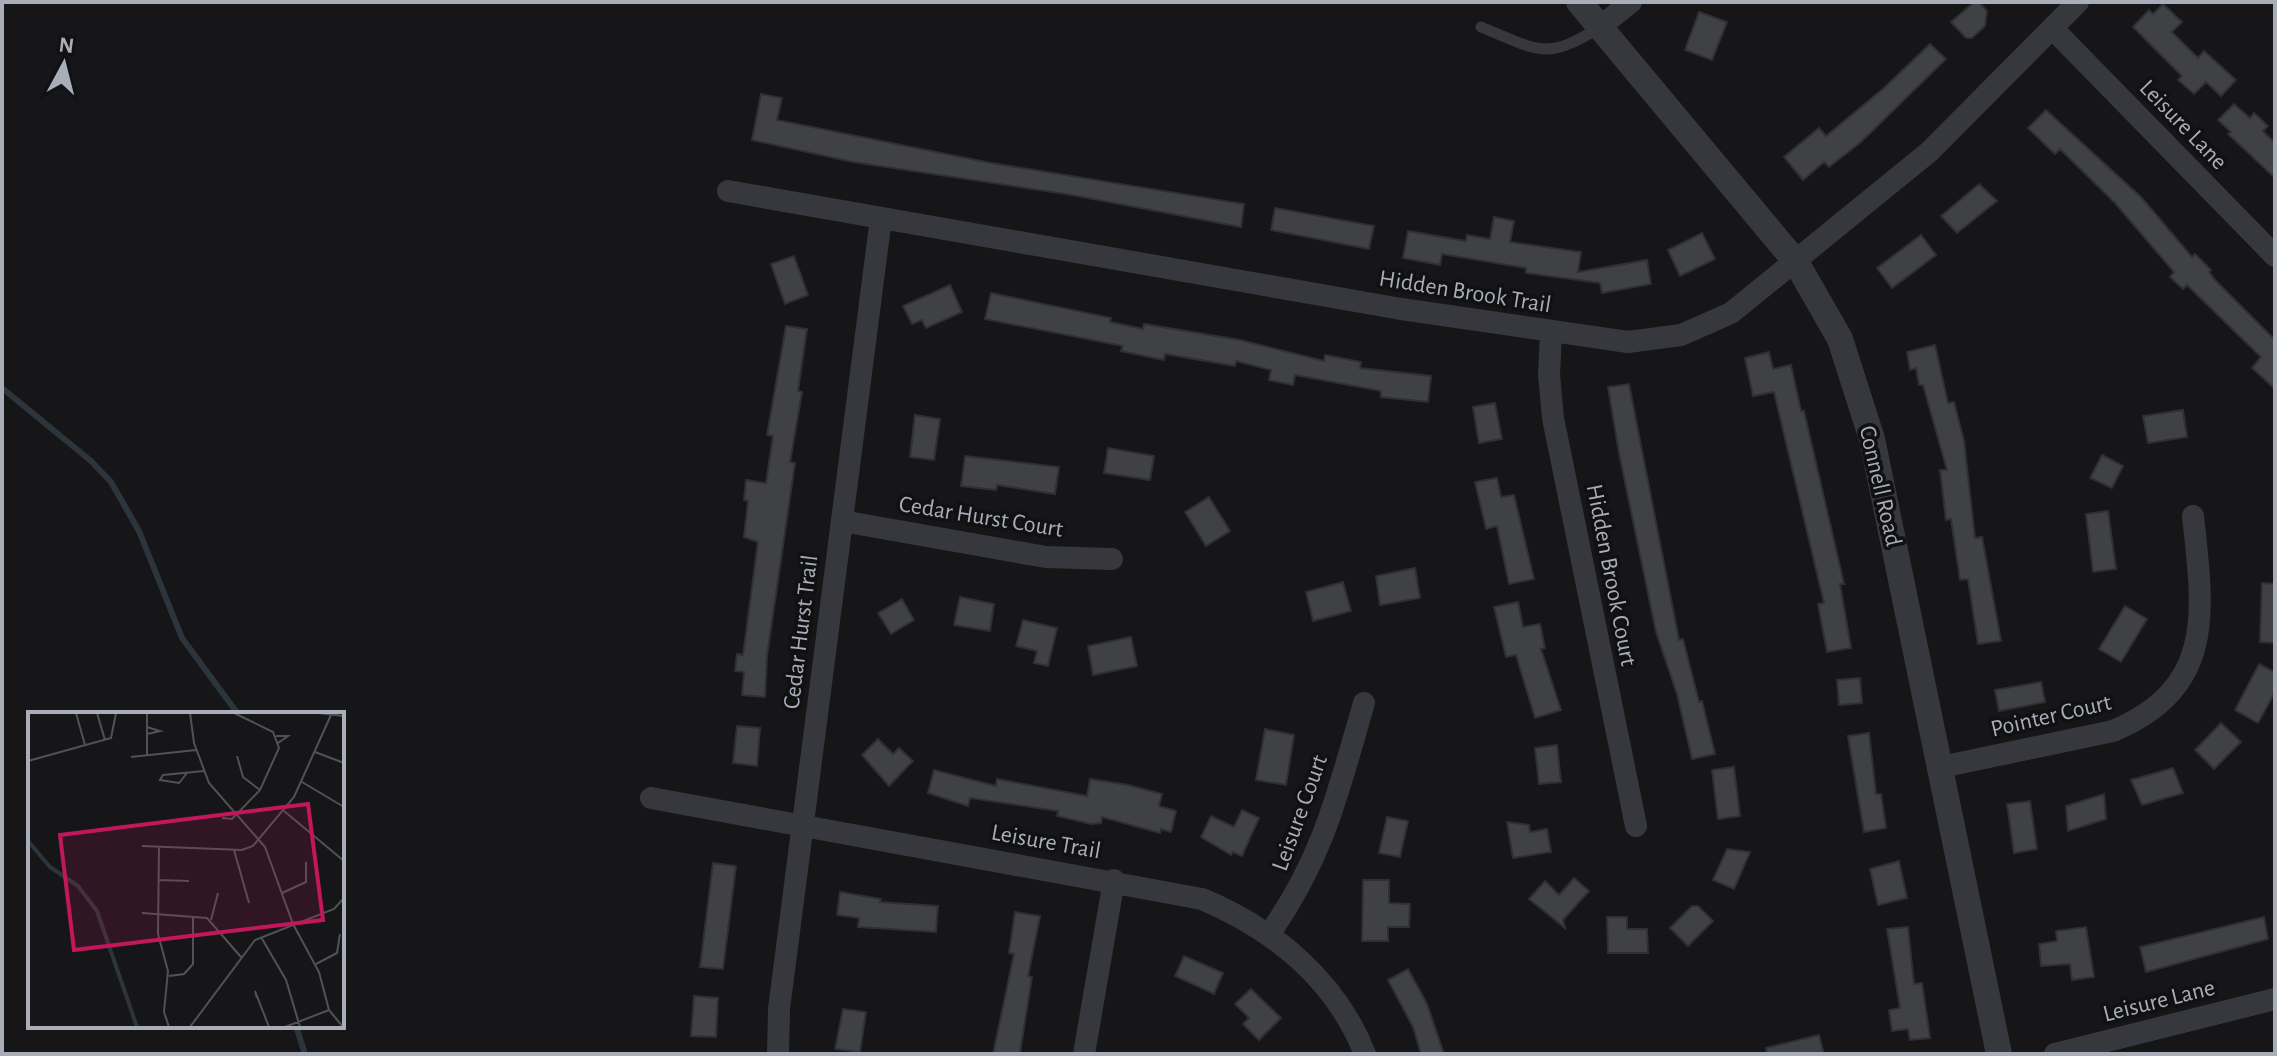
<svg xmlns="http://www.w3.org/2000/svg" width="2277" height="1056" font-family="'Alegreya Sans',sans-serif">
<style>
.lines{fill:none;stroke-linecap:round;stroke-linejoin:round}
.stream{stroke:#2c353c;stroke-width:6}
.building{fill:#404145;stroke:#303034;stroke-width:2}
.service{stroke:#37383d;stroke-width:11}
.minor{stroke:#37383d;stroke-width:22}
.tertiary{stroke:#37383d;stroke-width:26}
.labels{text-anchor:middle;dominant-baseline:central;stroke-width:7;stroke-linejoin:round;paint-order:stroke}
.street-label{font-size:24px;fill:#a8adb8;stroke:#111113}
.inset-river{fill:none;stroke:#2c353c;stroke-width:4}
.inset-road{fill:none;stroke:#505258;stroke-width:2}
.view{fill:#c2185b;fill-opacity:0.15;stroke:#c2185b;stroke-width:4}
.inset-edge{fill:none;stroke:#a8adb8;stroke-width:4}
</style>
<rect width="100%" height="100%" fill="#161618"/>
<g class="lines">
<path class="stream" d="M2,388L91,461L111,482L139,531L182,638L238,714
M296,1026L305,1054"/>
</g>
<path class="building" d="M1974,2H1979L1987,11L1985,26L1972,38H1966L1951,22Z
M2163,4L2182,22L2172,32L2198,58L2204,51L2236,80L2221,96L2206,82L2194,94L2178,80L2182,76L2133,27L2149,10L2153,14Z
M1699,12L1727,22L1712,60L1685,50Z
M1930,44L1946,59L1861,142L1829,167L1824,162L1803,180L1784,157L1819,128L1826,136L1884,88Z
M761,94L782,98L777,120L991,163L1244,204L1241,227L1072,195L853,162L752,140Z
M2234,104L2250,118L2254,113L2268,126L2263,131L2275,143V178L2228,134L2231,132L2218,120Z
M2046,110L2142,198L2192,257L2195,254L2211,270L2209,272L2216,281L2275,340V389L2252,368L2261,357L2187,285L2183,289L2170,277L2174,272L2115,203L2060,149L2055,154L2028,128Z
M1979,184L1997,201L1957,233L1941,216Z
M1275,208L1374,226L1369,249L1271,230Z
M1494,217L1514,221L1510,242L1581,252L1578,272L1647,260L1651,284L1602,293L1600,283L1526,273V268L1442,254L1440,265L1403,258L1408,231L1466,241L1467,235L1490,239Z
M1702,233L1715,259L1680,276L1668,250Z
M1921,235L1936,255L1892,288L1877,268Z
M794,256L808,295L785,304L771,264Z
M950,285L962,312L926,328L922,320L912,324L903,306Z
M991,293L1111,318L1110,322L1143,329L1144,324L1240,340L1324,361L1325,355L1361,362L1360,368L1431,376L1428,402L1381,397V391L1295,375L1293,385L1269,380L1271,370L1236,361L1235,366L1165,354L1164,360L1121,351L1123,346L985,319Z
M786,326L807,329L798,391L802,392L790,462L795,463L767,656L765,697L742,695L744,672L735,671L737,654L743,655L758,542L744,537L748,501L744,500L746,480L766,483L773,436L767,435Z
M1935,345L1948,403L1954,402L1964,441L1975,538L1982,537L2001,641L1978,644L1968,579L1960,580L1951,519L1946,520L1940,470H1947L1923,385H1919L1916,368L1910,370L1907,352Z
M1769,352L1773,369L1791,365L1801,411H1804L1844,584H1840L1851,648L1827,652L1818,604L1824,603L1774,392L1753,396L1745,358Z
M1629,384L1679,640L1683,639L1699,702L1702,701L1715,754L1692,759L1677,694L1656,632L1619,453L1608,387Z
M1495,403L1502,439L1479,443L1473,407Z
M2183,410L2187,437L2148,443L2143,416Z
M915,415L940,419L934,460L910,457Z
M1108,448L1154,456L1150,480L1104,473Z
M2102,455L2123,466L2112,488L2090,478Z
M965,456L1059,467L1055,494L997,485L996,490L961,486Z
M1497,478L1501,497L1514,495L1534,579L1509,584L1497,526L1486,529L1475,482Z
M1209,497L1230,531L1206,546L1185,512Z
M2108,511L2116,569L2093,572L2086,514Z
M1415,568L1420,598L1380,605L1376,576Z
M1343,582L1351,611L1313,621L1306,592Z
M2262,583L2275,584V643L2260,642Z
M960,597L994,604L990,631L954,625Z
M902,599L914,620L891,634L878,613Z
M1518,602L1523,627L1540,624L1545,648L1541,649L1561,710L1535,718L1516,655L1506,657L1494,607Z
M2125,606L2147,619L2121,662L2099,649Z
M1023,620L1057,628L1048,666L1034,663L1037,651L1016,646Z
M1131,637L1137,666L1093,675L1088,646Z
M2259,664L2275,672V692L2258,723L2235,710Z
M1860,678L1862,703L1839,705L1837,680Z
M2041,682L2045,702L1999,711L1995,690Z
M2221,723L2241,742L2214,769L2195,750Z
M737,726L760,728L757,766L733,763Z
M1265,729L1294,735L1286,785L1256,780Z
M1869,733L1876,794H1881L1886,828L1864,832L1848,736Z
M878,739L893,754L899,748L913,761L889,786L862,755Z
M1557,745L1561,782L1539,784L1535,748Z
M1734,767L1740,816L1718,819L1712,770Z
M2173,768L2183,793L2142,805L2131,780Z
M934,770L996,786L997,779L1087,796L1090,779L1128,785L1162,794L1159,806L1176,811L1171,832L1161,829L1160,833L1102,817L1101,823L1091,824L1057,816L1058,811L970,798L968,806L928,793Z
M2104,794L2106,819L2068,831L2066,806Z
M2030,801L2037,849L2014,853L2007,804Z
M1242,810L1259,818L1242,856L1233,852L1231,855L1201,837L1211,816L1234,827Z
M1387,817L1408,821L1400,857L1379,853Z
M1507,822L1529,825L1530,832L1547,829L1551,852L1513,858Z
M1727,849L1750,852L1734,889L1713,880Z
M1899,861L1907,898L1878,905L1870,869Z
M713,863L736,866L723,969L700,967Z
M1574,878L1589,891L1563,920L1565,928L1529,899L1545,881L1559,895Z
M1363,880H1389V903L1410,904L1409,927H1388V941H1362Z
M840,892L881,899L880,902L938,906L936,932L858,927L859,918L837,915Z
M1692,906H1698L1713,921L1688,946L1670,928Z
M1015,912L1040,916L1028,976L1032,977L1022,1040L1020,1054H993L1014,954L1009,953Z
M1607,917H1627V929H1647L1648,953H1608Z
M2264,917L2268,939L2146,972L2140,947Z
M1908,927L1914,984L1922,983L1930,1038L1910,1040L1908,1029L1892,1031L1889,1010L1900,1008L1887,929Z
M2086,927L2094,977L2072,980L2070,964L2041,966L2039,944L2057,941L2056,931Z
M1184,956L1223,973L1214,994L1175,976Z
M1408,969L1427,1004L1444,1054H1421L1413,1027L1388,980Z
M1251,989L1281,1018L1259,1040L1243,1024L1249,1018L1235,1004Z
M694,996L718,998L716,1037L691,1036Z
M843,1009L866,1012L860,1052L835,1049Z
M1819,1035L1824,1054H1767L1766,1048Z"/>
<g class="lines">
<path class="service" d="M1481,27C1538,50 1545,62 1600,27"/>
<path class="minor" d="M1600,27L1631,2
M2054,30L2275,256
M728,191L1401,309L1628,342L1681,335L1731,313L1929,152L2078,2
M1551,332L1549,375L1553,418L1636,826
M842,521L1046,557L1112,559
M1941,767L2113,731C2217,687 2203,610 2193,516
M651,798L1202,899C1274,929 1336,980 1365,1054
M1270,933C1324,856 1338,792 1364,703
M778,1054L779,1009L881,218
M1084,1054L1114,880
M2055,1054L2275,999"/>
<path class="tertiary" d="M1579,2L1796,262L1840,339L1872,439L1999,1054"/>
</g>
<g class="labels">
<g class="street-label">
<text transform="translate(2183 125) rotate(46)">Leisure Lane</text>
<text transform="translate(1465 292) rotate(9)">Hidden Brook Trail</text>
<text transform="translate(1880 486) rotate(77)">Connell Road</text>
<text transform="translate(981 517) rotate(9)">Cedar Hurst Court</text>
<text transform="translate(1611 575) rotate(79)">Hidden Brook Court</text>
<text transform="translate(801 632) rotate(-83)">Cedar Hurst Trail</text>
<text transform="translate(2051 716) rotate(-13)">Pointer Court</text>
<text transform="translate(1300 813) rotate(-70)">Leisure Court</text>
<text transform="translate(1046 842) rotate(10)">Leisure Trail</text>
<text transform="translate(2159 1001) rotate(-14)">Leisure Lane</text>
</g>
</g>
<g transform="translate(28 712)">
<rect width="316" height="316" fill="#161618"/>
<path class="inset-river" d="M0,129L22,155L50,174L69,199L109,315"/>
<path class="inset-road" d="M48,1L57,33M69,1L77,28M162,1L166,31L181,71L237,135L265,212L291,260L301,298L315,315M290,1L316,4M119,22L132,19L119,15M248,24H260L250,31M287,40L316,51M119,44V1M209,44L215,65L232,78M103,45L168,38M0,49L83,26L88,1M159,61L151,71L132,68L135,63L176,59M274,70L316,95M256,99L316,149M194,106L204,107L232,78L251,36L245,20L206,1M114,134L214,138L225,134L266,85L303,3M131,135L130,222L140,259L136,300L141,315M206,138L221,191M131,168L161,169M254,181L278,170V150M114,201L179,206L213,245M183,208L190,181M233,225L258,268L272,315M288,252L309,241L312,222M141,264L156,262L165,252V204M229,286L227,279L241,315M162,315L227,228L306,197L316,186M257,315L301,298"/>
<path class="view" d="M280,92L295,208L46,238L32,123Z"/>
<rect width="316" height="316" class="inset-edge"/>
</g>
<rect width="2277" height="1056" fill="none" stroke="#a8adb8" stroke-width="8"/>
<g transform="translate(64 64) rotate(7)" stroke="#111113" stroke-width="6" paint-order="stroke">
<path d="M0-6L14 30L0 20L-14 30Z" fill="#a8adb8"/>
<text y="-12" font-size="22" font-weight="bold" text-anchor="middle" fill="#a8adb8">N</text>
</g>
</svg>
